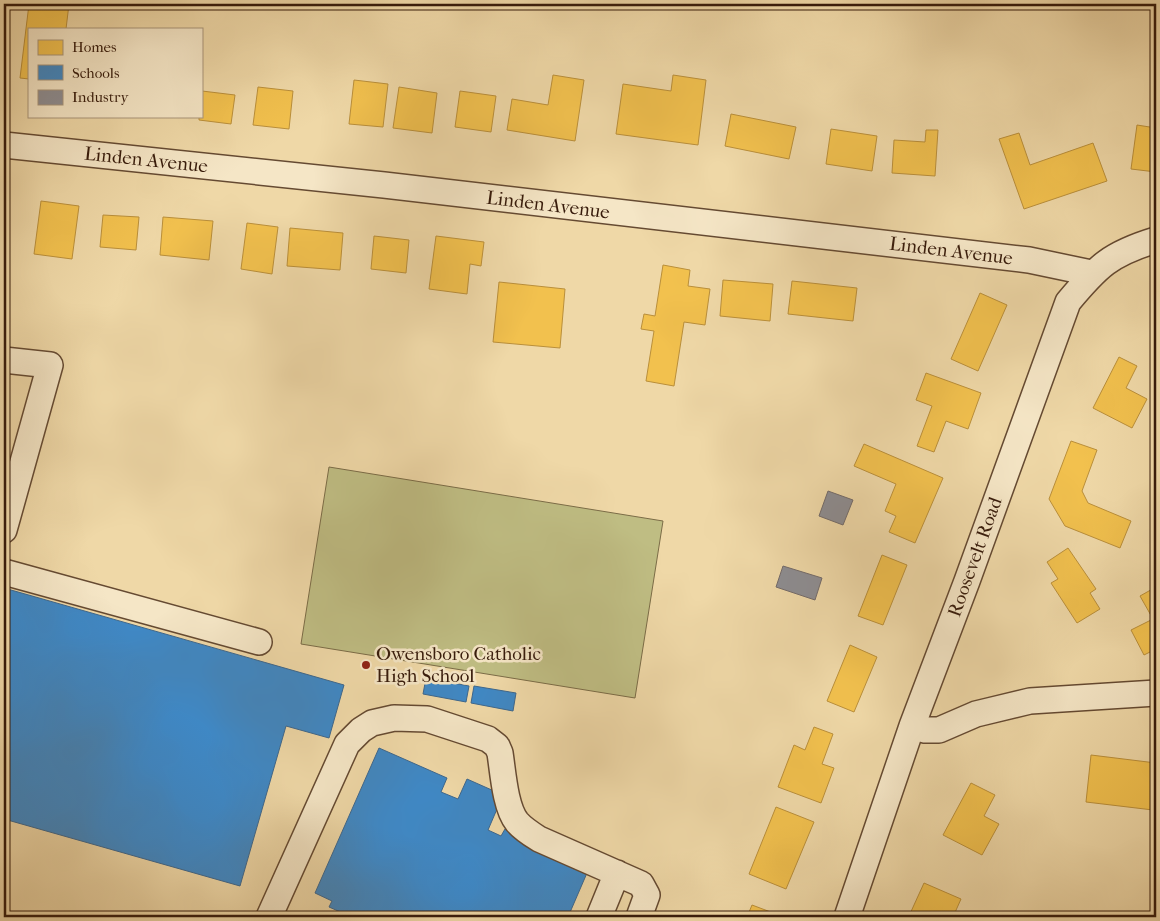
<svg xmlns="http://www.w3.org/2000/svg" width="1160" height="921" font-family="'IM FELL French Canon',serif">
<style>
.green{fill:#bfbd83;stroke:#7b6c47}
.homes{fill:#f2c14e;stroke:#ba8f3a}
.schools{fill:#3f88c5;stroke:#3d678d}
.industry{fill:#8d8d92;stroke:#736b6a}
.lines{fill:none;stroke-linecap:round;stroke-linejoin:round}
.minor-casing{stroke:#654a32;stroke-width:28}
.minor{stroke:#f5e6c6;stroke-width:25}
.poi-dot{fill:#8f2418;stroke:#f5e6c6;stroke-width:2}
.labels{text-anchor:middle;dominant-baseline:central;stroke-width:5;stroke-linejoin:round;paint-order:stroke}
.street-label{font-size:19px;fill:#371b0b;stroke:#f5e6c6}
.poi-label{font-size:19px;fill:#371b0b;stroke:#f5e6c6;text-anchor:start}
</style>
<rect width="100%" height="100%" fill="#efd8a7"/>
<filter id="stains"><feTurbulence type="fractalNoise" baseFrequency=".004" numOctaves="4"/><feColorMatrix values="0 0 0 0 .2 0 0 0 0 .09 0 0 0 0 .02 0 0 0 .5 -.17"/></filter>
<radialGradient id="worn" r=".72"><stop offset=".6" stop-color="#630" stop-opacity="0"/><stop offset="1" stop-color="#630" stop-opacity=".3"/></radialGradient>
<path class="green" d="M329,467L663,521L635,698L301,644Z"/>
<path class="homes" d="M29,4H69L66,29H29V79L20,78Z
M4,15L7,16L4,45Z
M553,75L584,80L575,141L507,130L512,99L548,105Z
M673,75L706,80L698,145L616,134L623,84L671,91Z
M354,80L388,84L383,127L349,124Z
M258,87L293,91L289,129L253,125Z
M399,87L437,93L432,133L393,128Z
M202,91L235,95L231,124L199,120V116H201Z
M460,91L496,96L491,132L455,127Z
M731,114L796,127L789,159L725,146Z
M1137,125L1156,128V172L1131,169Z
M831,129L877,136L872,171L826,164Z
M926,130H938L935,176L892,173L894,140L925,142Z
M1019,133L1030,165L1093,143L1107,181L1024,209L999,139Z
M4,191L9,192L4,250Z
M41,201L79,206L72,259L34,254Z
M103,215L139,217L136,250L100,247Z
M163,217L213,221L209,260L160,255Z
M247,223L278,227L272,274L241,269Z
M290,228L343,233L340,270L287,266Z
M374,236L409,240L406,273L371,269Z
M436,236L484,242L481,266L470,264L467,294L429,289Z
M663,265L690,270L688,286L710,289L705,325L684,322L674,386L646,381L654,331L641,329L644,314L655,316Z
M723,280L773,284L770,321L720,316Z
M792,281L857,288L853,321L788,314Z
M499,282L565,289L560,348L493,342Z
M980,293L1007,305L978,371L951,359Z
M1119,357L1137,366L1126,388L1147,399L1132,428L1093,408Z
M926,373L981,393L968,429L946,421L934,452L917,446L932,406L916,400Z
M1071,441L1097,450L1082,491L1088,503L1131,521L1120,548L1065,526L1049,499Z
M864,444L943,478L915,543L889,532L896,516L885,511L896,484L854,466Z
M1068,548L1096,589L1090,593L1100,609L1077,623L1051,583L1058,579L1047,562Z
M882,555L907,565L883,625L858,616Z
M1156,587V649L1144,655L1131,630L1153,619L1140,596Z
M850,645L877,657L854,712L827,701Z
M814,727L833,734L822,764L834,768L821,803L778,787L794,745L805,750Z
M1091,755L1156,763V782L1153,810L1086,802Z
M971,783L995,795L984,816L999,824L982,855L943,835Z
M776,807L814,822L786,889L749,874Z
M924,883L961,899L953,917L909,916Z
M752,905L776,914L775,917H747Z"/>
<path class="schools" d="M4,588L344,685L329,738L286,726L240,886L4,819Z
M426,678L469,686L466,702L423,694Z
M474,686L516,693L513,711L471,703Z
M379,748L447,778L441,792L458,799L467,779L503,795L488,830L501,836L505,829L590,866L568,917H352L329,907L332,901L315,893Z"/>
<path class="industry" d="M828,491L853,500L843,525L819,516Z
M783,566L822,578L815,600L776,587Z"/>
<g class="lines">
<g class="minor-casing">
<path id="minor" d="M4,145L384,185L1029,260L1091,273
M4,360L50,365L4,530
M4,572L259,642
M912,726L925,730H939L976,714L1030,701L1156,693
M269,917L347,744L361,730L372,723L394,718L427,719L488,739L497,746L500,753C503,772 505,807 517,822C523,829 531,834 539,839L641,884L647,895L639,917
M599,917L617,873
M847,917L912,726L967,581L1068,302C1098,266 1110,254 1156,240"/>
</g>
<use href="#minor" class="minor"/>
</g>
<circle class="poi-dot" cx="366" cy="665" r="5"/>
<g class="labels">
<g class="street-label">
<text transform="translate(146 160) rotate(6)">Linden Avenue</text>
<text transform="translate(548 205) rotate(7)">Linden Avenue</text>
<text transform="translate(951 251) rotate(7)">Linden Avenue</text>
<text transform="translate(975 557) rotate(-70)">Roosevelt Road</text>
</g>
<g class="poi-label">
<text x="376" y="654">Owensboro Catholic<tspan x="376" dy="22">High School</tspan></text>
</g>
</g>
<rect width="1160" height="921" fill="none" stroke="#efd8a7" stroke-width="20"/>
<rect x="5" y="5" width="1150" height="911" fill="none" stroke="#371b0b" stroke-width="2.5"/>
<rect x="10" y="10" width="1140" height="901" fill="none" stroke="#371b0b"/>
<rect x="28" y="28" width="175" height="90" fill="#f5e6c6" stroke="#a9957b"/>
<rect x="38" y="40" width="25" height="15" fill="#f2c14e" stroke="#a9957b"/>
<text x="72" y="52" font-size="15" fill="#371b0b">Homes</text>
<rect x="38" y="65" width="25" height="15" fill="#3f88c5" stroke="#a9957b"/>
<text x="72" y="78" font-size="15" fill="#371b0b">Schools</text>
<rect x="38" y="90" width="25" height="15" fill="#8d8d92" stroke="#a9957b"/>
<text x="72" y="102" font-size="15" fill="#371b0b">Industry</text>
<rect width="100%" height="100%" filter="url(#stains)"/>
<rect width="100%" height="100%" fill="url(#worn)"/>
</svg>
